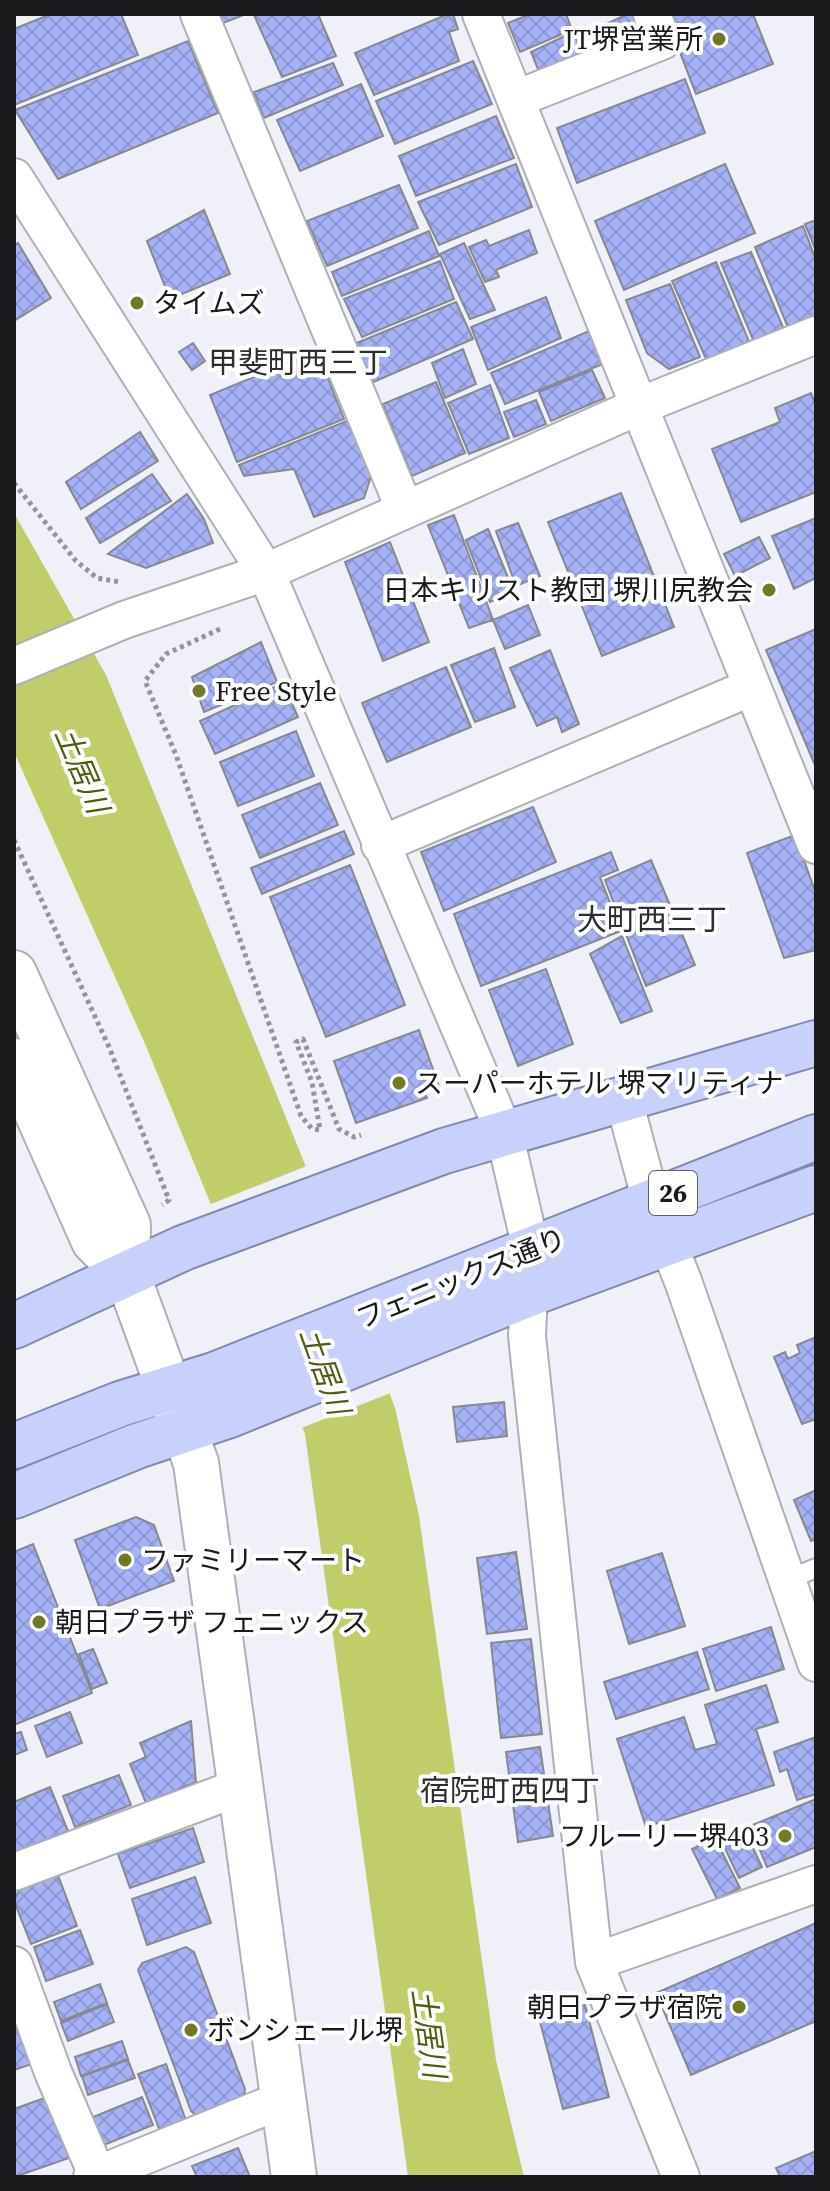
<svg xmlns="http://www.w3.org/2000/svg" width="830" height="2191" font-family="'Source Serif 4','Noto Sans JP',serif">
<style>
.water{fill:#c1cd69}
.pier{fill:#eff0f8}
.building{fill:url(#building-cross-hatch);stroke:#87898f;stroke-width:2}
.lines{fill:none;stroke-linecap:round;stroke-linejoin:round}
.service-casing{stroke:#aeb0b7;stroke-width:22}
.minor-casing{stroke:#aeb0b7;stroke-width:40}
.tertiary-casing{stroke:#aeb0b7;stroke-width:48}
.trunk-casing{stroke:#8289ae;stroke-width:48}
.path{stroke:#94959b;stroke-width:5;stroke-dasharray:4 4;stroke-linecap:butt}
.service{stroke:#fff;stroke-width:18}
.minor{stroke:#fff;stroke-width:36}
.tertiary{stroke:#fff;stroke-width:44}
.trunk{stroke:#c8d0fc;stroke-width:44}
.poi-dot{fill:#717923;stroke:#fff;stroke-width:3}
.labels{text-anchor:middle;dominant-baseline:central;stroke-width:8;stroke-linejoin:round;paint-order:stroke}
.shield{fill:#fff;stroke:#5e5f60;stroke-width:2}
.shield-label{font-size:26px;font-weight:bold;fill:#191a1c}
.poi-label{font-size:28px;fill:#191a1c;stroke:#fff;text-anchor:start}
.street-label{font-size:28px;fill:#191a1c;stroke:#fff}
.neighbourhood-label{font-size:30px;fill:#2d2e34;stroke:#fff}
.water-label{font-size:30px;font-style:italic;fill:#545a10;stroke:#fff}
</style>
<defs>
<pattern id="building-cross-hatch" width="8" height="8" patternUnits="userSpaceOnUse" patternTransform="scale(2)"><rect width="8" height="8" fill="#a6b2f8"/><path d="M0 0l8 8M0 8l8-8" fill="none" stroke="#8e98d4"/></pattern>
</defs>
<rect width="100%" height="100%" fill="#eff0f8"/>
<path class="water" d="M14,513L106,675L304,1162L395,1408L419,1516L496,2060L524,2177H408L305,1434L146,1046L14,752Z"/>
<path class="pier" d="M309,1165L393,1392L299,1429L206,1206Z"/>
<path class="building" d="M51,14H121L138,55L14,105V29Z
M219,14H246L223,23Z
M318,14L336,56L282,77L254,15Z
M448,14H453L458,29L449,32L459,61L374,95L355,53Z
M530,14H566L572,30L520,52L508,23Z
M628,14H640L649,35L611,51L599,27Z
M665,14H753L773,64L696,94Z
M573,32L585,57L540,74L531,52Z
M188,41L218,113L58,179L15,110Z
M473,61L492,104L395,144L376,101Z
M333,63L343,85L264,118L254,92Z
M685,79L705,133L577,183L557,128Z
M361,84L383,136L300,171L277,120Z
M496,116L514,158L416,196L399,156Z
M516,164L532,207L439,245L418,202Z
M725,164L755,233L624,290L595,221Z
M399,185L418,228L327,266L307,221Z
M204,210L230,274L170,299L147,241Z
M816,220V251L805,224Z
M803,226L816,260V319L789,330L755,247Z
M529,230L537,253L496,270L499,277L485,282L469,247L486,240L489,246Z
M429,231L439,256L342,296L332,272Z
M18,243L51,298L14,321V245Z
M464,243L495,310L470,319L440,254Z
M751,252L785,332L754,342L721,263Z
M440,261L454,299L362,337L344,299Z
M716,262L750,344L706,359L672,281Z
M670,284L700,357L669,369L647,353L626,300Z
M546,297L561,338L488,370L471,327Z
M456,302L473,339L369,384L354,344Z
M589,331L603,364L505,404L491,373Z
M193,343L205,361L192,370L179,352Z
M463,349L476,384L445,398L432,363Z
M317,351L344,419L237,462L210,395Z
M592,370L605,398L551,421L539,392Z
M436,382L465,453L412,476L383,404Z
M490,385L509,438L469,454L448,403Z
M811,393L816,406V492L741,522L712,449L780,422L775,408Z
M536,400L546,424L514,437L504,412Z
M349,420L372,473L364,498L314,517L294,469L244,476L239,465Z
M140,432L158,461L81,509L66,482Z
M152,474L171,501L100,543L86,518Z
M621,493L674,627L602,656L548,522Z
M187,494L204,519L213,543L146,568L108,554Z
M454,515L493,620L469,628L428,525Z
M816,518V578L794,589L772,536Z
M518,523L540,576L516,586L496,531Z
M488,529L514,592L490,602L466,540Z
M759,537L770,558L735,576L724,554Z
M390,542L429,642L383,661L345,562Z
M528,605L540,635L505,649L493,620Z
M816,629V762L814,763L766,650Z
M261,642L277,682L204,712L192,677Z
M494,648L515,707L475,722L451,665Z
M550,650L579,724L562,732L557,717L537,726L510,668Z
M446,667L471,727L387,762L362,703Z
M283,683L298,717L215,754L200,721Z
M296,731L314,776L238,806L220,762Z
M320,783L338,825L260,858L242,815Z
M533,807L556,862L444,911L421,852Z
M344,831L354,854L262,894L251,868Z
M795,835L816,894V950L784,958L747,853Z
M611,852L618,870L600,877L621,931L481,986L454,914Z
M651,860L695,965L646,986L605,880Z
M350,865L405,1005L326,1037L270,897Z
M622,936L652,1011L621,1023L590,954Z
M546,969L573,1044L518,1066L489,990Z
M419,1030L439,1086L424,1091L427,1098L356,1123L334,1061Z
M816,1337V1419L802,1424L774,1357L785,1352L788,1359L800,1353L797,1345Z
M504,1402L507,1436L457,1442L453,1407Z
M816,1490V1539L811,1541L794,1500Z
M136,1517L154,1525L174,1581L100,1609L75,1540Z
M33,1544L92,1693L14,1725V1552Z
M516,1552L527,1629L487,1634L477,1558Z
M662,1553L685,1626L629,1644L607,1571Z
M771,1627L784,1669L716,1691L703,1649Z
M531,1639L542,1734L501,1738L491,1643Z
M93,1649L107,1683L92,1689L79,1654Z
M697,1652L709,1689L616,1719L604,1682Z
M766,1685L778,1722L756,1729L774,1785L646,1827L617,1739L684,1717L695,1750L717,1744L705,1705Z
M70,1712L82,1743L47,1757L35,1726Z
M191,1721L196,1782L146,1803L130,1764L146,1757L140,1743Z
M21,1732L27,1750L14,1755V1734Z
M816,1737V1794L797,1800L787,1769L780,1772L774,1752Z
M540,1747L553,1836L518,1842L506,1752Z
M119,1775L131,1805L75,1827L63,1796Z
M50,1787L68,1831L14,1853V1802Z
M816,1799V1847L767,1867L750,1826Z
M743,1827L762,1867L739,1878L720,1838Z
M193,1828L204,1862L130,1888L118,1854Z
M715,1838L740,1888L717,1899L692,1849Z
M58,1875L77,1926L31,1944L14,1901L19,1890Z
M195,1877L211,1923L147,1945L132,1899Z
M816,1923V2021L691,2075L656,1993Z
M80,1930L93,1964L46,1981L34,1947Z
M186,1947L194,1952L245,2089L244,2097L197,2116L191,2111L138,1970L142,1963Z
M100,1984L107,2003L61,2021L54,2002Z
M107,2004L114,2022L68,2041L61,2023Z
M585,2005L609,2097L563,2109L539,2018Z
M14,2016L32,2064L14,2070Z
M122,2041L128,2059L81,2076L75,2057Z
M128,2060L135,2078L88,2095L82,2076Z
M166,2064L186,2121L160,2131L138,2074Z
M50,2096L72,2157L14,2177V2109Z
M142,2097L153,2125L104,2145L93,2117Z
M238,2148L250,2177H197L192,2166Z
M816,2151V2177H780L776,2168Z"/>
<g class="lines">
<g class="service-casing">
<path id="service" d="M787,1580L816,1568"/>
</g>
<g class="minor-casing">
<path id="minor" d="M199,14L405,510
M481,14L816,845
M516,99L662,41L652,14
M14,177L266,572L504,1132L531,1249L527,1336L594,1962L681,2177
M14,666L124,620L266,572L637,407L816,335
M380,845L752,687
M623,1097L651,1201L683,1281L816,1663
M14,1872L240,1787
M594,1962L816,1884
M14,1965L53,2072L98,2177
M92,2177L282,2100"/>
</g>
<g class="tertiary-casing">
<path id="tertiary" d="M14,973L128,1225L127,1274L196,1463L294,2177
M14,1061L94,1241L127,1274"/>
</g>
<g class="trunk-casing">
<path id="trunk" d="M14,1326L183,1248L444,1151L816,1043
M14,1446L120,1404L214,1375L816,1137
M14,1496L137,1446L227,1416L529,1294L816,1188"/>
</g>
<path class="path" d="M14,483L76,561L97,578L120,582
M220,629L166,654L145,681L176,755L301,1116L312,1129L320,1130L312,1082L296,1042L303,1039L339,1129L354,1137L361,1135
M14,840L109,1047L169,1200L162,1205"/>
<use href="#service" class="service"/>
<use href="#minor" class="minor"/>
<use href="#tertiary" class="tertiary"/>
<use href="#trunk" class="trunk"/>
</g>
<g class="poi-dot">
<circle cx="719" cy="39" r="8"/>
<circle cx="137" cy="303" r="8"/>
<circle cx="769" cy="590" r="8"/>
<circle cx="199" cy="691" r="8"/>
<circle cx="399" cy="1083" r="8"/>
<circle cx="125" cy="1560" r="8"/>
<circle cx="39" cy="1622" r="8"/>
<circle cx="785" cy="1836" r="8"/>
<circle cx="739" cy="2007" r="8"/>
<circle cx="191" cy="2030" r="8"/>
</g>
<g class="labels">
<rect class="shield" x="649" y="1171" width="48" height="44" rx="6"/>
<g class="shield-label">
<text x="673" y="1193">26</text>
</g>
<g class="poi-label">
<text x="703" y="39" text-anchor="end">JT堺営業所</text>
<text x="153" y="303">タイムズ</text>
<text x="753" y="590" text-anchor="end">日本キリスト教団 堺川尻教会</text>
<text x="215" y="691">Free Style</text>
<text x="415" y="1083">スーパーホテル 堺マリティナ</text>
<text x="141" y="1560">ファミリーマート</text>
<text x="55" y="1622">朝日プラザ フェニックス</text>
<text x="769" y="1836" text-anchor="end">フルーリー堺403</text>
<text x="723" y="2007" text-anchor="end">朝日プラザ宿院</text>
<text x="207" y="2030">ボンシェール堺</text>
</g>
<g class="street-label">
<text transform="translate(461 1278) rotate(-22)">フェニックス通り</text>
</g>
<g class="neighbourhood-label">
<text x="298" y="362">甲斐町西三丁</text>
<text x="652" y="919">大町西三丁</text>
<text x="510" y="1790">宿院町西四丁</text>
</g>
<g class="water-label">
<text transform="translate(82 770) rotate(67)">土居川</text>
<text transform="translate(325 1371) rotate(70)">土居川</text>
<text transform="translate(429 2033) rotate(82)">土居川</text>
</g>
</g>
<rect width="830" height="2191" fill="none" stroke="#191a1c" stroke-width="32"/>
</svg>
